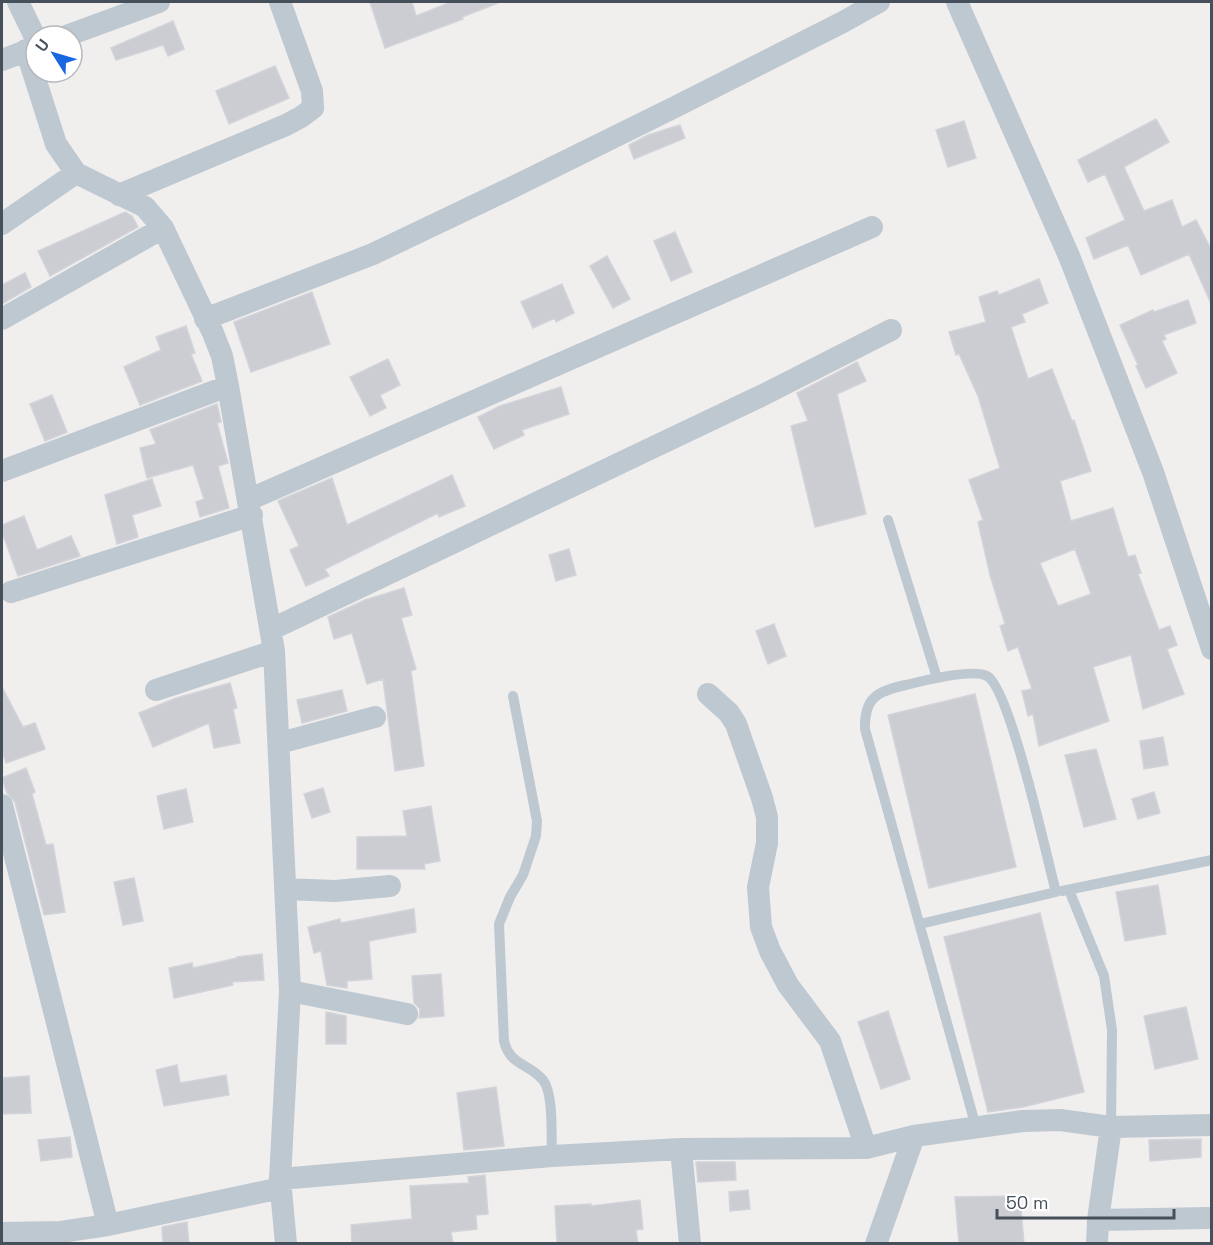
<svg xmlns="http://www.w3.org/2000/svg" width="1213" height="1245" font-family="'Space Grotesk',sans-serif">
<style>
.building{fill:#cbcdd3;stroke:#d2d4da;stroke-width:1.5;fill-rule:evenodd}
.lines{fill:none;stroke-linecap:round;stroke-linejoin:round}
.lane{stroke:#bec8d0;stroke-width:10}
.street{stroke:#bec8d0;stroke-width:22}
</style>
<rect width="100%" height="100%" fill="#f1eeee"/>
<path class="building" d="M370,2H412L416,16L451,2L498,3L462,17L463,19L385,48Z
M173,21L184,49L168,56L163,45L116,60L111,48Z
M275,66L289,98L229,124L216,91Z
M1156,119L1169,142L1124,167L1144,211L1172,200L1182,227L1196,220L1212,251V306L1189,254L1141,275L1128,245L1094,259L1086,238L1125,220L1105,174L1088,182L1078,160Z
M964,121L976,158L948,167L936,130Z
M680,125L685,138L634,159L629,145L648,135Z
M125,212L132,216L138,227L50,276L38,251Z
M675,232L692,272L671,281L654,241Z
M607,256L630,299L613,308L590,266Z
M25,273L31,287L2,304V285Z
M1039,279L1048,303L1022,314L1025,322L1011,327L1028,379L1052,369L1072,421L1074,420L1091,471L1060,481L1071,521L1113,508L1128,557L1135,555L1141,573L1138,574L1159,630L1170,626L1177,645L1167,649L1184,694L1143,709L1131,655L1093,667L1109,721L1039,746L1033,714L1028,716L1022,691L1032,689L1018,647L1008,651L1000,626L1005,624L990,575L978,522L983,520L969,480L1000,468L978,396L959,354L956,355L949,332L986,322L979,297L997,291L999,295ZM1075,549L1091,594L1058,606L1040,563Z
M562,284L574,313L556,322L555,318L533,328L521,302Z
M312,292L330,344L251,372L234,322Z
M1188,300L1196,323L1164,335L1166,339L1162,341L1177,373L1146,388L1136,366L1138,365L1120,325L1153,310L1154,312Z
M186,326L195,353L191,354L202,381L140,405L124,367L161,350L156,337Z
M388,359L400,385L380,395L386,408L370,416L350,377Z
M857,362L866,381L837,394L866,514L815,527L791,426L808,421L797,393Z
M561,387L569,414L522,430L524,435L494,449L478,417L500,406Z
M52,395L67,432L45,441L30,404Z
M217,404L221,422L217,423L228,463L218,466L229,508L200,517L196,502L204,499L193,465L147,478L140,448L156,444L150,430Z
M452,475L465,506L439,517L438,513L325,569L329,576L306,586L290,550L299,546L278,501L332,478L347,525Z
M152,479L161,506L132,515L138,537L117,544L105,495Z
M24,516L37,550L71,536L80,556L18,576L2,532V525Z
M569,549L576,575L556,581L549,555Z
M404,588L412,615L401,618L416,669L411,671L424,766L395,771L383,679L367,684L352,633L334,639L328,617L365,600Z
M774,624L786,656L768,664L756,631Z
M230,683L237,708L233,709L240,743L214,748L209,723L153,747L139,713L176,698Z
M2,687L23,727L35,723L45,749L6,763L2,750Z
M342,690L347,711L302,723L297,700Z
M975,694L1016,867L929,888L888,715Z
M1163,737L1168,765L1144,769L1140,741Z
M1096,749L1116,819L1084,827L1065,755Z
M26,768L35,792L32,794L46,845L53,844L65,912L44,915L15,802L7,793L2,778Z
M323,788L330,812L312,818L304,794Z
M186,789L193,822L164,829L157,796Z
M1154,792L1160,813L1138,819L1132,799Z
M431,806L440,861L424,864L425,869H357V837L407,836L403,811Z
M134,878L143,921L123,925L114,882Z
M1158,885L1166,934L1125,941L1116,892Z
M414,909L416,932L369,941L372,979L347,981V988L327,985L321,951L314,953L308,927L340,919L341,923Z
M1040,913L1084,1092L1023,1107L988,1112L944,937Z
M262,954L264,980L232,982L233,985L174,998L169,968L192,963L193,968L237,958V957Z
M441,974L444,1016L419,1018L420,1009L414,1003L412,976Z
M1186,1007L1198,1059L1155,1069L1144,1016Z
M888,1011L910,1079L881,1089L858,1022Z
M326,1012L346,1016V1044H326Z
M177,1065L180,1083L226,1075L229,1095L164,1106L156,1070Z
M29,1076L31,1113L2,1114V1078Z
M496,1087L504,1146L464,1150L457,1093Z
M70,1137L72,1157L41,1161L38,1140Z
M1201,1139V1157L1150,1161L1149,1140Z
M696,1162H735L736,1180L698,1182Z
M485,1175L488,1214L476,1215L477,1229L451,1232L453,1244H352L351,1225L412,1219L410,1186L469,1183L468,1177Z
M748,1190L750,1209L730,1211L729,1192Z
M1020,1196L1024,1244H959L955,1197Z
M640,1200L643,1229L636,1230L638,1244H557L555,1206L591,1204V1206Z
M187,1222L189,1244H163L162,1227Z"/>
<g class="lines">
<path class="lane" d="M888,520L937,678
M513,696L537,821L536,836L523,875L510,897L499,924L504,1041C510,1066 529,1063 543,1080C554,1094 551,1137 552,1156
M1069,890L1104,976L1112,1030L1111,1127
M1062,891L1212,860
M920,924L1056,892C1047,859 1010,688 987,676C973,668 922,681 906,685C877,691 864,698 865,729L976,1127"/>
<path class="street" d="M18,2L36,39
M957,2L1069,256L1153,472L1212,649
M66,36L159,2
M26,50L56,144L76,173L145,207L163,228L213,333L222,356L228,386L274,651L290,991L280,1179L286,1244
M2,60L36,47
M119,195L286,125L301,117L313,108L312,91L280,2
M2,224L76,173
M2,319L163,228
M205,319L373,254L511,188L675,107L843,22L879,2
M2,471L228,386
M248,500L872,227
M11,592L252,515
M272,629L763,395L891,330
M156,690L274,651
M708,694L729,713L736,724L762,798L767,817V843L758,887L761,927L770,951L788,985L830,1041L866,1148
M280,743L375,717
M2,805L108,1225
M285,889L335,891L390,886
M290,991L407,1014
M681,1149L690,1244
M280,1179L552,1156L681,1149L866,1148L914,1136L1023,1121L1060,1120L1111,1127L1212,1125
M1098,1220L1208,1218
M2,1233L61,1232L108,1225L281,1188
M876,1244L914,1136
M1097,1244L1098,1220L1111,1127"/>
</g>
<rect width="1213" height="1245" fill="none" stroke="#46505b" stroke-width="6"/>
<g transform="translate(54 54) rotate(307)"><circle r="28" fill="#ffffff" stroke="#b5b9bd" stroke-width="1.5"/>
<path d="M0-4.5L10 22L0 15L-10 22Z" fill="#1967e0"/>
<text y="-9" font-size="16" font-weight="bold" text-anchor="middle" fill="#46505b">U</text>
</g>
<path d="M997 1209v9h177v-9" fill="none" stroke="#46505b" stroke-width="3"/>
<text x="1006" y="1209" font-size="18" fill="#46505b" stroke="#ffffff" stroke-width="4.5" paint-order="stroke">50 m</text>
</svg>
